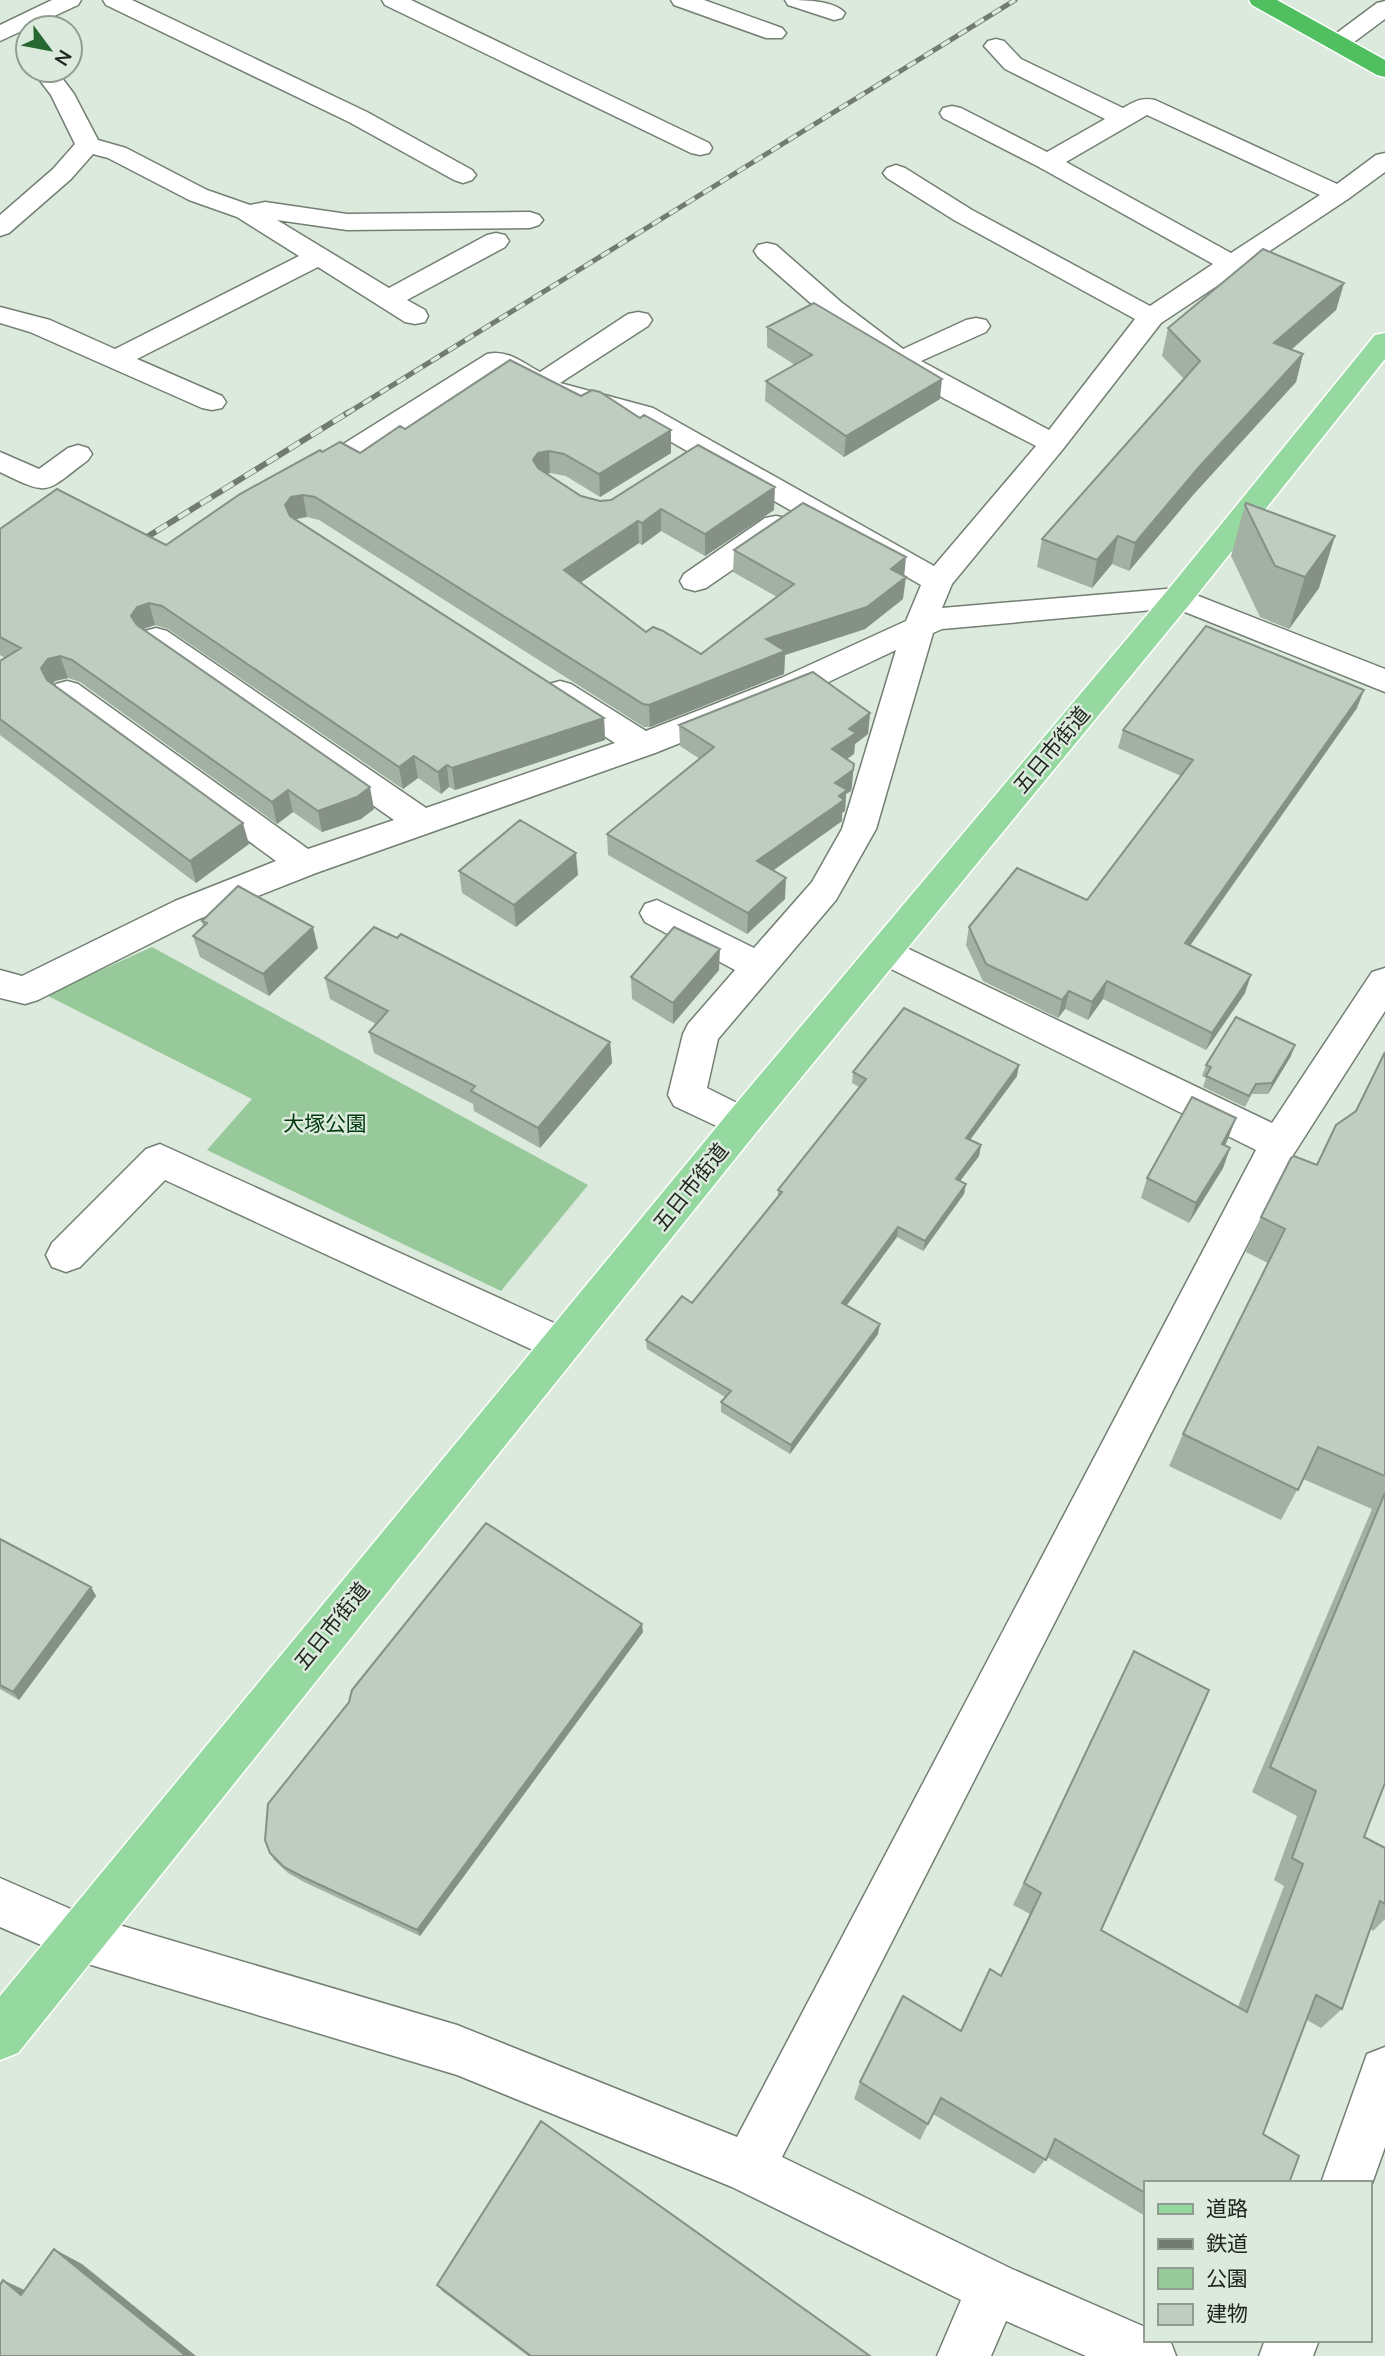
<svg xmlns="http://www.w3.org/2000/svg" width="1385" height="2356" font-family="'Nunito Sans','Noto Sans JP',sans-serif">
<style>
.green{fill:#97c99a}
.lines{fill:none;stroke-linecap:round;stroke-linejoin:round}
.minor-casing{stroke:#727f72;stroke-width:3}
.major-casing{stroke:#fff;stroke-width:3}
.highway-casing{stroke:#fff;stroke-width:3}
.minor{fill:#fff;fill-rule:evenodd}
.major{fill:#95d9a0;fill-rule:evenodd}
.highway{fill:#4fbf60;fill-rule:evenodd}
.rail-far1-casing{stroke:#727b72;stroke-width:5}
.rail-casing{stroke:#727b72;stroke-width:6}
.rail-far1{stroke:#dbeadc;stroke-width:3.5;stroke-dasharray:10;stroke-linecap:butt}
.rail{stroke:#dbeadc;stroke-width:4.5;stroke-dasharray:13;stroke-linecap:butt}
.wall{fill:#a3b0a4}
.shaded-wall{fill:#859086}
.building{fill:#becdbf;stroke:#859086;stroke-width:2}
.labels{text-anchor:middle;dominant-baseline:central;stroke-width:5;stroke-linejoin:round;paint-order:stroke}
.street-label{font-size:21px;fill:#212621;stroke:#dbeadc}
.park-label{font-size:21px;fill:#01390f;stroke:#dbeadc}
</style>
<rect width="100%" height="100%" fill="#dbeadc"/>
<path class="green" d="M152,947L588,1185L501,1291L207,1150L252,1099L46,995Z"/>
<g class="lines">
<g class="minor-casing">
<path id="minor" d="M52,0H81L78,5L0,41V25Z
M103,0H132L367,112L472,170L476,175L472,180L463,183L454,180L349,122L106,5Z
M382,0H411L709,143L712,148L709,153L700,155L691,153L385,5Z
M671,0H704L782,28L786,33L782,38H766L674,5Z
M785,0C803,0 834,0 845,13L842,18L834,20L788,5Z
M1385,1V19L1346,48H1330L1326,43L1330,38L1377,3Z
M996,39L1004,41L1021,59L1123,108C1134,102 1141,97 1155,100L1337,184L1376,155L1385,153V172L1348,199L1161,323L1063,449L952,584L942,608L1178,588L1385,669V692L1175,608L942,629L933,633L876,829L836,900L718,1039L707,1088L755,1112L761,1123L755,1134L742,1138L674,1106L668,1095L683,1034L688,1024L735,970L645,922L640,913L645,904L657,900L754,948L812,882L842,829L896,650L803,694L655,753L316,873L199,919L38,1000L25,1004L0,998V970L22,976L175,901L276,861L56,700L51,692L56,684L67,681L78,684L308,849L394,820L145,645L140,638L145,631L156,628L167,631L426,808L615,743L549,700L544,692L549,684L560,681L571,684L646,731L781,678L906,621L921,585L633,420L546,398L498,372L357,460L347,463L337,460L333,454L337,448L487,354C507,349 523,363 540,372L628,314L638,312L648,314L652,320L648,326L560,383L653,408L934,566L1036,446L945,399L889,365L838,327L758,257L754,251L758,245L767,243L776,245L841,302L903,349L966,320L976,318L986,320L990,326L986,332L921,361L1049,430L1135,319L954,220L887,178L883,173L887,168L896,165L905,168L972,210L1150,306L1213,264L1039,167L943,118L940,113L943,108L952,106L961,108L1047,152L1105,119L1005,69L984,46L988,41ZM1147,115L1320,195L1231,253L1066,162Z
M32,70H56L74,94L98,140L126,148L207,190L250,205L265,202L347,214L530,212L539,215L543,220L539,225L530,228L347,230L277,220L389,288L487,235L496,233L505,235L509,241L505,247L407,300L425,310L428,316L425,322L415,324L405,322L318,267L137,359L222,396L226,402L222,408L212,410L202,408L30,332L0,323V307L50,320L115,349L299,256L237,217L189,200L108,158L93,154L71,179L9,233L0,236V215L53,169L75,144L51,95Z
M78,445L88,448L92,454L88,460C44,493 51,497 0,472V452L39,469L68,448Z
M776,516L787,518L791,525L787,532L706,588L695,591L684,588L680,581L684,574L765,518Z
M886,938L1272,1123L1372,972L1385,968V1011L1293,1155L782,2157L1012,2269L1145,2327V2340H1170L1176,2356H1086L1006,2321L991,2356H937L961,2300L732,2187L457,2075L78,1961L0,1927V1878L82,1914L457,2025L737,2137L1256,1150L873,960L868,951L873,942Z
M160,1144L576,1333L582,1345L576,1357L562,1363L548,1357L165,1180L80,1267L66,1272L52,1267L46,1255L52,1243L146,1149Z
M1385,2047V2147L1369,2192V2183H1321L1367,2054Z
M1265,2340H1319L1313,2356H1259Z"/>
</g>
<g class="major-casing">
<path id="major" d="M1385,333V359L1189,605L755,1134L18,2053L0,2060V1996L729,1112L1167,591L1375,335Z"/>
</g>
<g class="highway-casing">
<path id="highway" d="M1249,0H1277L1385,60V77L1377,75L1252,5Z"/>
</g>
<use href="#minor" class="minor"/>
<use href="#major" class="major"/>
<use href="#highway" class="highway"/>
<g class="rail-far1-casing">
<path id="rail-far1" d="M346,414L1015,0"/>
</g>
<g class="rail-casing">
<path id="rail" d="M134,545L349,412"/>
</g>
<use href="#rail-far1" class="rail-far1"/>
<use href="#rail" class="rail"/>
</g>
<path class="wall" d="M1344,283L1336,310L1291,350L1303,354L1296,382L1193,495L1129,571L1112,564L1092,588L1037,567L1042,539L1184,379L1162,356L1168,328Z
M767,327L940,399L844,457L765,401L766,381L795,365L767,347Z
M405,429L671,453L600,497L566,476L550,473L547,474L581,496L600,501L774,510L705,556L661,531L642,545L639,543L580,583L646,632L701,654L777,597L733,572L734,550L904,576L903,599L865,629L785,655L784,674L650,727H644L319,520L307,517L296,519L604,718L605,740L455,790L449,787L441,794L418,778L403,789L168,629L155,625L144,629L374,809L361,819L322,832L293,812L277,824L80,682L68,678L55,681L53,684L249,844L196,883L0,735V661L5,658L0,655V529L166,545L322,452L360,453Z
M1245,505L1319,588L1289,629L1260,617L1231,556Z
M1357,708L1190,946L1245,993L1206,1050L1103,999L1088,1020L1065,1009L1058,1018L983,981L966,945L969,927L1087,900L1181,776L1118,748L1123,730Z
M870,713L868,734L855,744L854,754L847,759L852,785L851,791L846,794L845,811L842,813V821L773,870L785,899L747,934L608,855L607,834L700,759L680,746L679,725Z
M459,871L578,875L516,927L462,893Z
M202,921L318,948L269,996L200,957L193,936L203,927Z
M719,970L673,1024L632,999L631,977Z
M325,978L610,1042L612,1063L540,1148L474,1111L473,1104L374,1053L369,1032L376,1024L330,999Z
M1385,1052V1783L1364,1837L1385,1848V1919L1373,1931L1370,1929L1342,2009L1321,2028L1307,2020L1145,2183V2216L1047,2157L1034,2174L933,2114L920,2140L854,2099L860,2082L961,2031L1001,1976L1030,1914L1013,1905L1134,1651L1101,1930L1238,2007L1284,1886L1274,1880L1297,1816L1252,1792L1372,1509L1303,1479L1281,1520L1169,1466L1183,1434L1268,1263L1246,1252L1261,1217L1317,1165L1356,1111Z
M1291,1056L1268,1094H1252L1245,1107L1203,1087L1206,1078L1202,1076L1206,1065Z
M853,1072L1017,1076L970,1140L981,1145L979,1156L960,1181L966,1184L964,1194L923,1251L897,1237L847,1305L878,1334L790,1454L721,1412V1402L725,1397L647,1349L646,1340L692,1303L778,1197V1190L859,1087L852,1083Z
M1236,1118L1225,1145L1230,1148L1223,1168L1189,1223L1141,1198L1147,1178Z
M0,1539L91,1587L96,1596L19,1700L0,1689Z
M643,1632L420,1936L304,1882L288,1873L274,1860L270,1853Z
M437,2285L870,2356H528L442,2291Z"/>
<path class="shaded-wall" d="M1344,283L1336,310L1267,371L1274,343Z
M1303,354L1296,382L1193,495L1129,571L1135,543L1199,467Z
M942,379L940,399L844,457L846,436Z
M671,430V453L600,497L599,474Z
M549,451L550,473L540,475L533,460L538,453Z
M775,487L774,510L705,556V534Z
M303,495L307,517L296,519L290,528L285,505L291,497Z
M661,509V531L642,545V523Z
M638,521L639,543L565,593L564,570Z
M1118,536L1112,564L1092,588L1097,560Z
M1335,536L1319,588L1289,629L1305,577Z
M906,557L904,578L906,577L903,599L865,629L785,655L784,674L650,727L649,705L891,569Z
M149,603L155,625L143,629L137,638L131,616L137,607Z
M60,656L68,678L55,681L49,691L41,668L48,659Z
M1364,690L1357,708L1179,961L1185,943Z
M870,713L868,734L855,744L854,754L831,770L832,749L849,729Z
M604,718L605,740L455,790L452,768Z
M414,756L418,778L403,789L399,767Z
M854,764L852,785L851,791L846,794L845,811L842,813V821L757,882V861Z
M447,765L449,787L441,794L438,772Z
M370,787L374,809L361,819L322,832L318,811Z
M288,790L293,812L277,824L272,802Z
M243,823L249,844L196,883L190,861Z
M576,853L578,875L516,927L514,905Z
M786,878L785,899L747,934L748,913Z
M313,927L318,948L269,996L263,974Z
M720,949L719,970L673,1024V1003Z
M1251,975L1245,993L1206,1050L1212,1033Z
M1107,981L1103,999L1088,1020L1092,1002Z
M1069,991L1065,1009L1058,1018L1062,1000Z
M610,1042L612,1063L540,1148L538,1128Z
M1295,1045L1291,1056L1268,1094L1272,1083Z
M1019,1065L1017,1076L964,1148L966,1138Z
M1236,1118L1228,1139L1215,1165L1222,1144Z
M981,1145L979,1156L954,1189L956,1179Z
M1230,1148L1223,1168L1189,1223L1196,1203Z
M966,1184L964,1194L923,1251L925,1241Z
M898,1227L897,1237L841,1313L842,1303Z
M880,1324L878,1334L790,1454L791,1445Z
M91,1587L96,1596L19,1700L13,1692Z
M642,1624L643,1632L420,1936L417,1930Z
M54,2249L82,2264L196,2356H186Z
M3,2280L33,2294L21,2295Z"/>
<path class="building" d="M1263,249L1344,283L1274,343L1303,354L1199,467L1135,543L1118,536L1097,560L1042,539L1200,361L1168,328Z
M814,303L942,379L846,436L766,381L812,355L767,327Z
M510,360L581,396L592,390L600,392L640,418L644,415L671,430L599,474L564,454L549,451L538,453L533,460L538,468L581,496L600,501L611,500L698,445L775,487L705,534L661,509L642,523L638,521L564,570L646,632L653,627L663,631L701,654L794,584L734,550L803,503L906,557L891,569L906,577L867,607L766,639L785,651L649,705L643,704L315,497L303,495L291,497L285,505L290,516L604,718L452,768L447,765L438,772L414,756L399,767L162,606L149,603L137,607L131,616L137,625L370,787L357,797L318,811L288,790L272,802L72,660L60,656L48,659L41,668L47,680L243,823L190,861L0,719V661L21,648L0,637V529L57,489L166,545L240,494L320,450L322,452L340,442L360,453L400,426L405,429Z
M1246,503L1335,536L1305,577L1275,566L1245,505Z
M1206,626L1364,690L1185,943L1251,975L1212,1033L1107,981L1092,1002L1069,991L1062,1000L986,964L969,927L1017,868L1087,900L1193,760L1123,730Z
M813,672L870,713L849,729L856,733L832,749L854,764L853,770L835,783L847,790L839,796L844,800L757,861L786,878L748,913L607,834L714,747L679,725Z
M520,820L576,853L514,905L459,871Z
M238,886L313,927L263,974L193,936L207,923L202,921Z
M374,927L397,938L401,934L610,1042L538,1128L471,1091L475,1086L369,1032L388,1011L325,978Z
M674,927L720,949L673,1003L631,977Z
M904,1008L1019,1065L966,1138L981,1145L956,1179L966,1184L925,1241L898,1227L842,1303L880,1324L791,1445L721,1402L731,1391L646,1340L682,1296L692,1303L782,1192L778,1190L866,1079L853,1072Z
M1236,1017L1295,1045L1272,1083L1256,1084L1249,1096L1206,1076L1211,1067L1206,1065Z
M1385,1052V1476L1318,1447L1298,1490L1183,1434L1285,1229L1261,1217L1291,1158L1294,1156L1317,1165L1336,1125L1356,1111Z
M1192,1097L1236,1118L1222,1144L1230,1148L1196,1203L1147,1178Z
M1385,1493V1783L1364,1837L1385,1848V1904L1380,1901L1342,2009L1316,1995L1263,2134L1299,2156L1289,2183H1145V2193L1055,2139L1046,2160L941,2098L928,2124L860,2082L903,1996L961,2031L990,1969L1001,1976L1041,1893L1024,1883L1134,1651L1209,1690L1101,1930L1247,2012L1303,1864L1292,1858L1316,1791L1270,1767Z
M486,1523L642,1624L417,1930L301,1876L284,1867L270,1853L265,1840L268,1804L349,1702L352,1690Z
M0,1539L91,1587L13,1692L0,1685Z
M541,2121L870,2356H531L437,2285Z
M54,2249L186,2356H0V2285L3,2280L21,2295Z"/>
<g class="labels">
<g class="street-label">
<text transform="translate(1052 750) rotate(-50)">五日市街道</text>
<text transform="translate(691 1187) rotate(-51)">五日市街道</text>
<text transform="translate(332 1626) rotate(-51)">五日市街道</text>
</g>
<g class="park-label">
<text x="325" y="1124">大塚公園</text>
</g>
</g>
<rect x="1144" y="2181" width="228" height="161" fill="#dbeadc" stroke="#919c91" stroke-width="2"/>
<rect x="1158" y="2204" width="35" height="10" fill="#95d9a0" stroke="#919c91" stroke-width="2"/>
<text x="1206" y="2216" font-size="21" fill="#212621">道路</text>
<rect x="1158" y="2239" width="35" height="10" fill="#727b72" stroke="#919c91" stroke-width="2"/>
<text x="1206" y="2251" font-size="21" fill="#212621">鉄道</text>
<rect x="1158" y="2268" width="35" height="21" fill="#97c99a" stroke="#919c91" stroke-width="2"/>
<text x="1206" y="2286" font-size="21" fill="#212621">公園</text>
<rect x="1158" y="2304" width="35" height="21" fill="#becdbf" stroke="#919c91" stroke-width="2"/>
<text x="1206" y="2321" font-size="21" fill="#212621">建物</text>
<g transform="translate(49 49) rotate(122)"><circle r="33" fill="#dbeadc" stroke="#919c91" stroke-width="2"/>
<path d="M0-5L12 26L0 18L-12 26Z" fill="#276832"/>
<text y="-10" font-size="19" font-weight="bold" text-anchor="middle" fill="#212621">N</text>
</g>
</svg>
